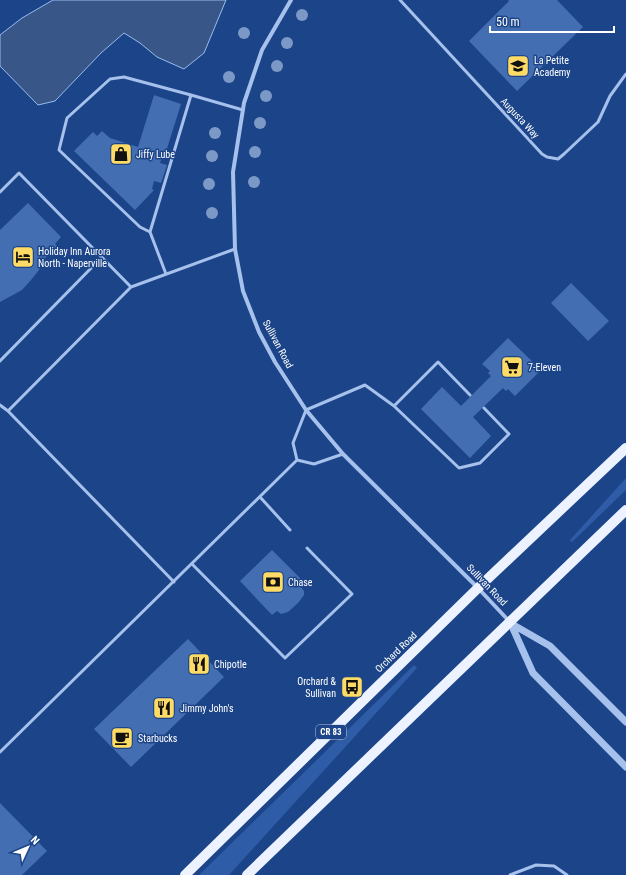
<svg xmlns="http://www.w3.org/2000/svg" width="626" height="875" font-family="'Roboto Condensed',sans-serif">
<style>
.green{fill:#2f5ca7}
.water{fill:#395689;stroke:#9be}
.building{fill:#446eb2}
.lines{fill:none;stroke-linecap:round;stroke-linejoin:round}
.service{stroke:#a6c1ec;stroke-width:3}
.minor{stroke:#a6c1ec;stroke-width:4}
.tertiary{stroke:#a6c1ec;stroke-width:7}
.primary{stroke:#ecf2ff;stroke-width:10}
.tree{fill:#7c98c7}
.labels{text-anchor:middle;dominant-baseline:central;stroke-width:3;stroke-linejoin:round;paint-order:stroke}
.shield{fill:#1c4489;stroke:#bbc7dc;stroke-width:1}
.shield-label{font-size:9px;font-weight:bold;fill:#fff}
.poi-label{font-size:10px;fill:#fff;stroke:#1c4489;text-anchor:start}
.street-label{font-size:10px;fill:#fff;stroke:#1c4489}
</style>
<rect width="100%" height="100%" fill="#1c4489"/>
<path class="green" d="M626,478V490L572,542L570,540Z
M414,665L417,668L229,875H199Z"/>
<path class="water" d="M53,0H226L204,53L184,69L157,57L140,43L124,33L101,53L55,101L38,105L0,66V35L22,18Z"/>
<path class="building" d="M508,0H557L583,27L517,91L469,41L509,1Z
M154,95L181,104L164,158L162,157L160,163L167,165L161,183L154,181L152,189L154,190L135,210L74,151L93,132L97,136L102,131L110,138L138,147Z
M28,203L61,237L55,244L57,246L42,261V264L39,270L31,280L22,290L0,302V230Z
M571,283L609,321L588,341L551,303Z
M508,338L541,370L515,396L508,389L506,391L503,388L473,417L491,436L470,458L421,409L442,387L461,406L491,376L488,373L490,371L482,364Z
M272,550L305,583L301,587L304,591V595L298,603L288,612L281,614L277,611L272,615L240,581Z
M188,639L224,677L131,767L94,729Z
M0,803L47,851L22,875H0Z"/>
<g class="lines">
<path class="service" d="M400,0L542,154L547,157L558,159L564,154L598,122L610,96L626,74
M191,95L243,110
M0,192L19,173L131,287L235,249
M150,232L191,95L124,77L110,79L67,118L59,150L140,227L150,232L166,274
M0,361L102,257
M0,405L8,411L174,582
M394,406L459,468L480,463L509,434L484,408
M8,411L131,287
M297,460L293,443L306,410L365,385L394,406L438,362L470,395
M297,460L314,464L343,454
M260,497L290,530
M192,564L285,658L352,594L307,548
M0,752L297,460
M510,875L536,865L554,866L567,875"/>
<path class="minor" d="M291,0L262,50L244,103L233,172L235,249L243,291L259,332L275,362L306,410L343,454L478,588L509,621"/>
<path class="tertiary" d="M510,622L533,673L626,767
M510,623L550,646L626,722"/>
<path class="primary" d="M185,875L478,588L626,448
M247,875L626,510"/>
</g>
<g class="tree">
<circle cx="302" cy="15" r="6"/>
<circle cx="244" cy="33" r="6"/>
<circle cx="287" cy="43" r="6"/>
<circle cx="277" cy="66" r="6"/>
<circle cx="229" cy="77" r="6"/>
<circle cx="266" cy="96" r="6"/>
<circle cx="260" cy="123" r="6"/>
<circle cx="215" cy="133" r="6"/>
<circle cx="255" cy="152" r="6"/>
<circle cx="212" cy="156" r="6"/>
<circle cx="254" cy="182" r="6"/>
<circle cx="209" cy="184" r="6"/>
<circle cx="212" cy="213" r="6"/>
</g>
<defs>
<g id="school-square" transform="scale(1.15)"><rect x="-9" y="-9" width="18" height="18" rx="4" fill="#fddb64" stroke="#1c4489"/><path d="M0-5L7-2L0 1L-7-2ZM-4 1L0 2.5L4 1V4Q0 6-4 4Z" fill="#111"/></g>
<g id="shop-square" transform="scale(1.15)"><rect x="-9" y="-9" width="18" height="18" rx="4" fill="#fddb64" stroke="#1c4489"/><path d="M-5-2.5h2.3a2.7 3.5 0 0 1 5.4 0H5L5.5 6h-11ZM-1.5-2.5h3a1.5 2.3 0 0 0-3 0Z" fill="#111"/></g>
<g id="hotel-square" transform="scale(1.15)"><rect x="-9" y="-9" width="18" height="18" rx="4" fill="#fddb64" stroke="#1c4489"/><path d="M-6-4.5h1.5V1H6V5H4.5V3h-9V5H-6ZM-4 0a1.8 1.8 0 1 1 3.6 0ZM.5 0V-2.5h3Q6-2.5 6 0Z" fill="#111"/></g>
<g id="supermarket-square" transform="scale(1.15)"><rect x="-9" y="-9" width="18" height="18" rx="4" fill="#fddb64" stroke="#1c4489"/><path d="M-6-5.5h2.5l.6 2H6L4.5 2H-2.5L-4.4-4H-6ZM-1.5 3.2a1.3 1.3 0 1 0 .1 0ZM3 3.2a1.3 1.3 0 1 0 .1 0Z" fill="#111"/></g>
<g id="bank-square" transform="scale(1.15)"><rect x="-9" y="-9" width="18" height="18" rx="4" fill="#fddb64" stroke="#1c4489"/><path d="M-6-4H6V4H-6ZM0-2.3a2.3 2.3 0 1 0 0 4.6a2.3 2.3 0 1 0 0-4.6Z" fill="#111"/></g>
<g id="restaurant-square" transform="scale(1.15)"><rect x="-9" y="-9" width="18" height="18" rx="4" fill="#fddb64" stroke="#1c4489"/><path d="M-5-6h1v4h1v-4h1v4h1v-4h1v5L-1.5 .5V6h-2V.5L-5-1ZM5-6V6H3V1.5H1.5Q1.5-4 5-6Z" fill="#111"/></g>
<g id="bus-square" transform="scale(1.15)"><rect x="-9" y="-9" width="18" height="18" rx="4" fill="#fddb64" stroke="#1c4489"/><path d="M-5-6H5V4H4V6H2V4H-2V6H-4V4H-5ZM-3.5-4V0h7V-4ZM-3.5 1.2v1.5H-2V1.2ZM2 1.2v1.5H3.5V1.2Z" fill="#111"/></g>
<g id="cafe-square" transform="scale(1.15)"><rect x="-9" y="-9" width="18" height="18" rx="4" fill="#fddb64" stroke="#1c4489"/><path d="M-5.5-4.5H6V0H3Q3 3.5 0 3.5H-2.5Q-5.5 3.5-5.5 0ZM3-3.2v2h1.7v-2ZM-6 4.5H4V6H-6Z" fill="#111"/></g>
</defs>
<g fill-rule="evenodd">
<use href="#school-square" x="518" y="66"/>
<use href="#shop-square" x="121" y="154"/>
<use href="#hotel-square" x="23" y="257"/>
<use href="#supermarket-square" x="512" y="367"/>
<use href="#bank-square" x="273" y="582"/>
<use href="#restaurant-square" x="199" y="664"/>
<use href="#bus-square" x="352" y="687"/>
<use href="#restaurant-square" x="164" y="708"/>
<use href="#cafe-square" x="122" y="738"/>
</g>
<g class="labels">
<rect class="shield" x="316" y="725" width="30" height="14" rx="3"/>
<g class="shield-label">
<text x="331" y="732">CR 83</text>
</g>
<g class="poi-label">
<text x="534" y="60">La Petite<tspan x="534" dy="12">Academy</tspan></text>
<text x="136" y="154">Jiffy Lube</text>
<text x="38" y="251">Holiday Inn Aurora<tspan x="38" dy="12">North - Naperville</tspan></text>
<text x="528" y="367">7-Eleven</text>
<text x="288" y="582">Chase</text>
<text x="214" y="664">Chipotle</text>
<text x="336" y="681" text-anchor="end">Orchard &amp;<tspan x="336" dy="12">Sullivan</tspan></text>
<text x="180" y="708">Jimmy John's</text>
<text x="138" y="738">Starbucks</text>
</g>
<g class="street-label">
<text transform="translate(520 118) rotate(47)">Augusta Way</text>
<text transform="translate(278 344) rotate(62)">Sullivan Road</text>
<text transform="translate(487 585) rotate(46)">Sullivan Road</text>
<text transform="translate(396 652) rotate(-44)">Orchard Road</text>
</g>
</g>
<g transform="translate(28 847) rotate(46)" stroke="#1c4489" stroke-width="3" paint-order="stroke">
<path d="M0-3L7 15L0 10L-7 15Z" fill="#ffffff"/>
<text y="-6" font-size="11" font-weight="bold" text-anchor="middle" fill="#ffffff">N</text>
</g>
<path d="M490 26v6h124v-6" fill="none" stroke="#ffffff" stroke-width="2"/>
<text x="496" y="26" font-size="12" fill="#ffffff" stroke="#1c4489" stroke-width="3" paint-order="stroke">50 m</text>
</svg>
